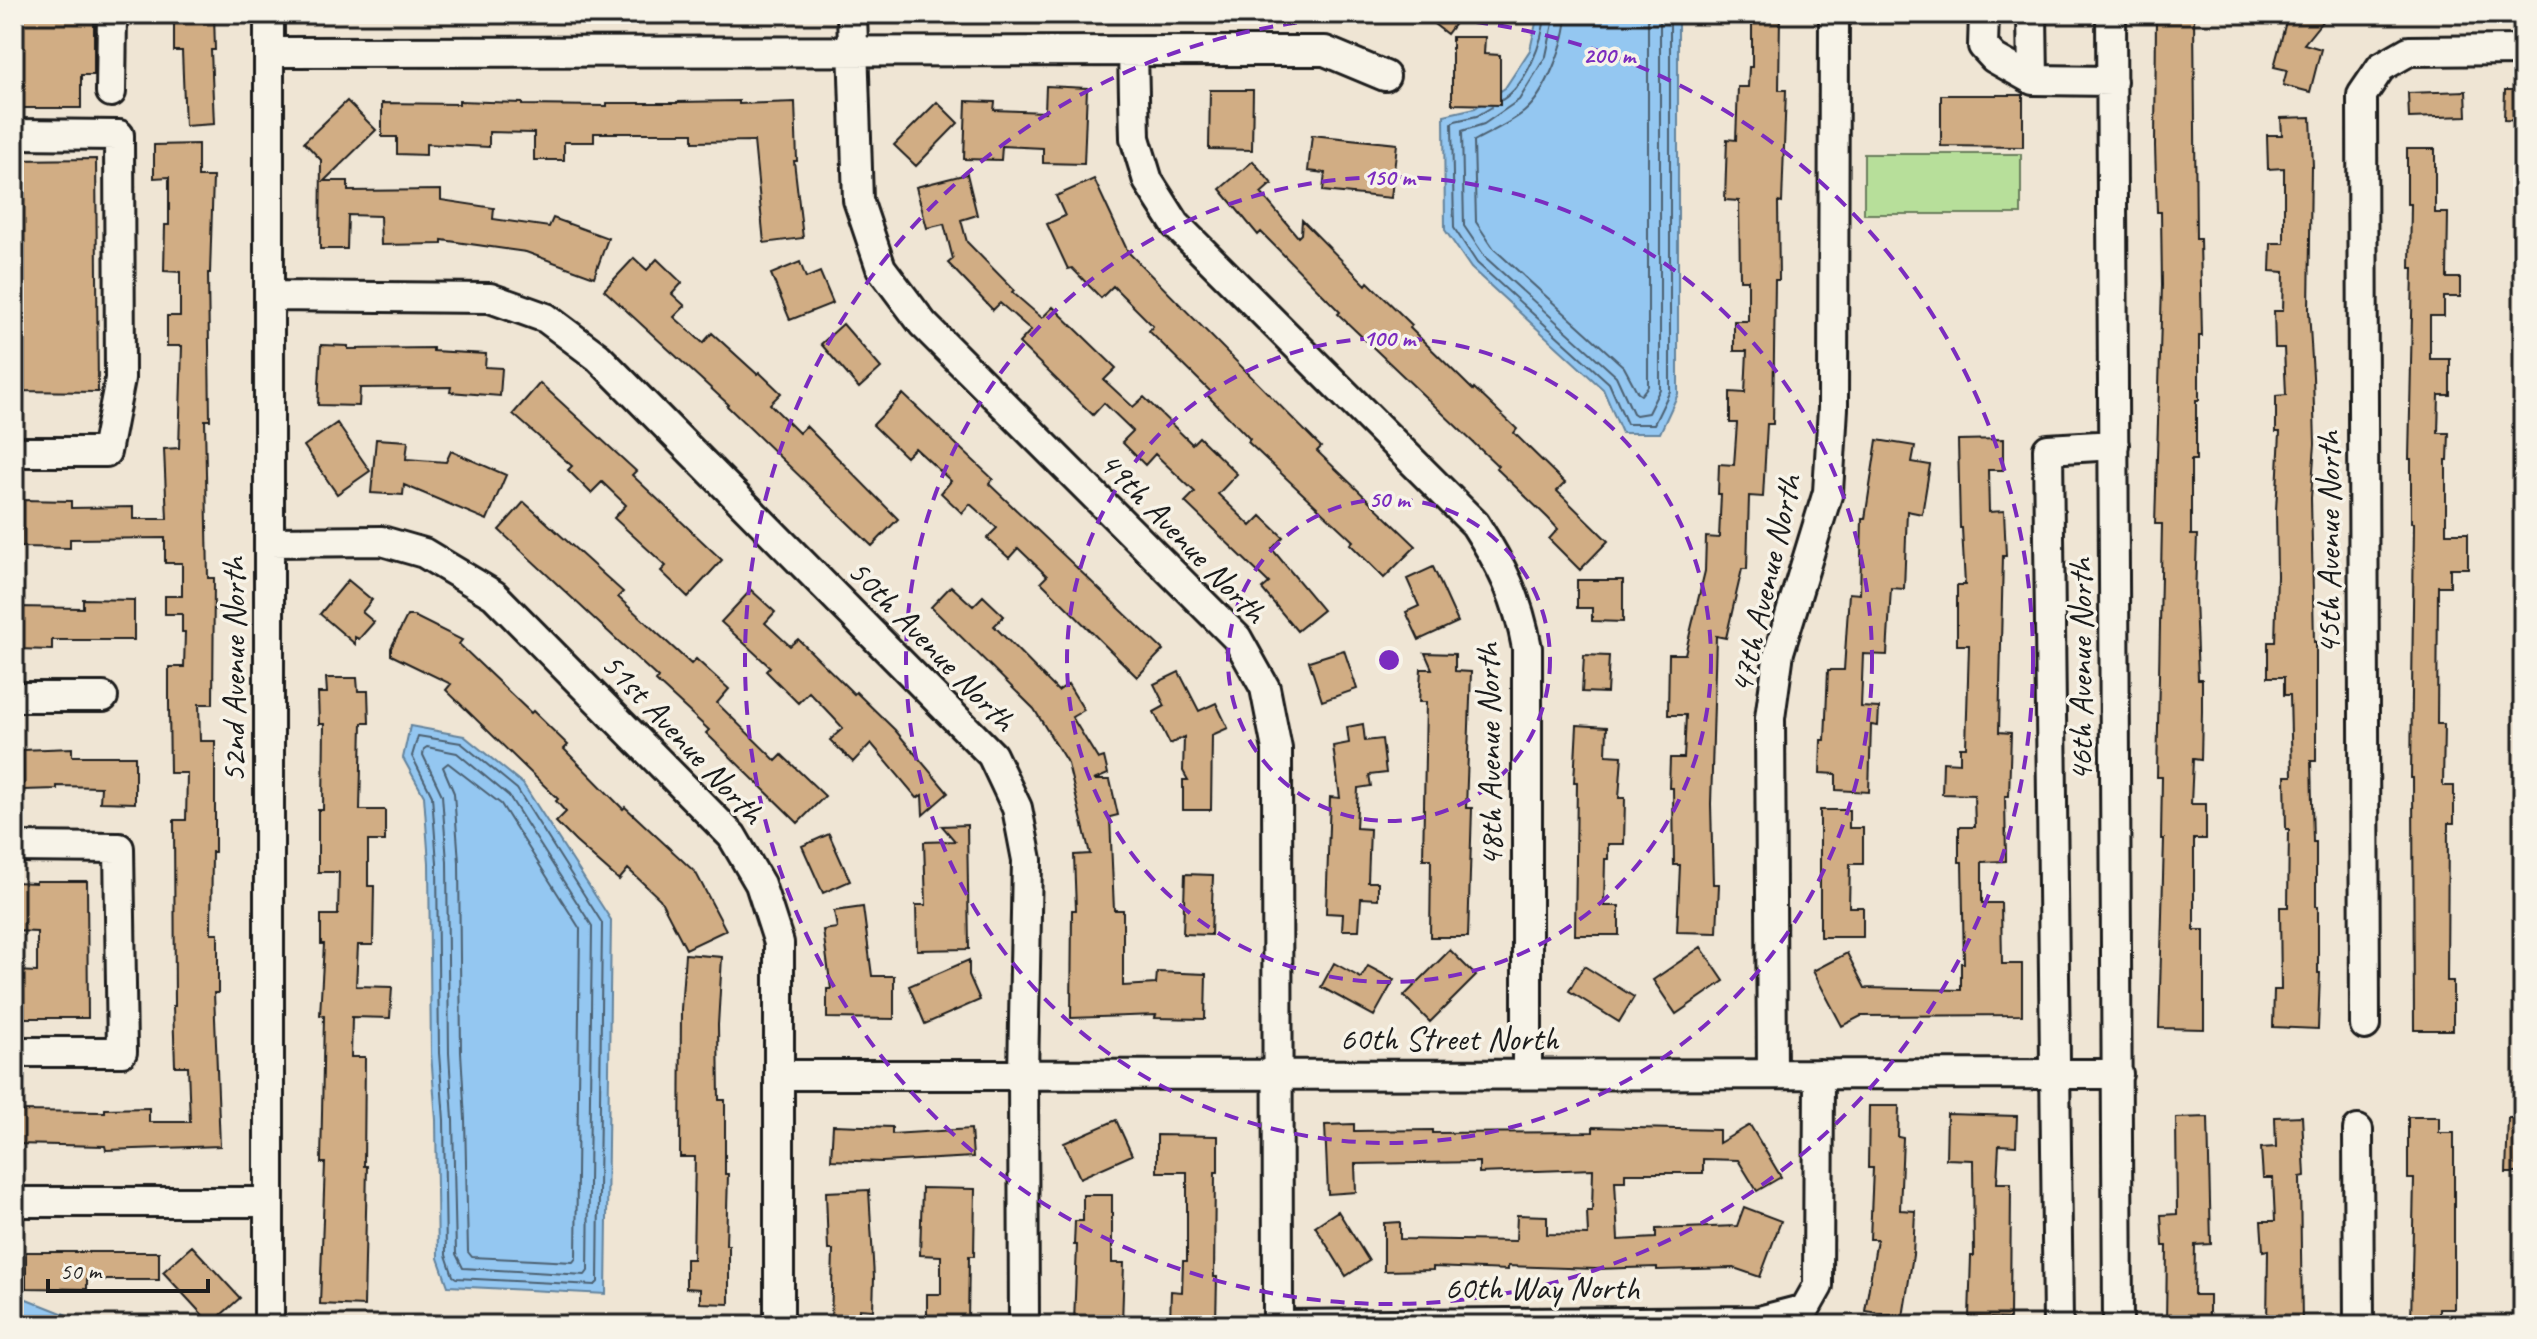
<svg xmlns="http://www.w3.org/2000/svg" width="2537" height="1339" font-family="Caveat,sans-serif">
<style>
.green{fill:#b7df9a;stroke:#6a7e5b;stroke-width:2}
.water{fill:#94c7f1;stroke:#64839c;stroke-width:2}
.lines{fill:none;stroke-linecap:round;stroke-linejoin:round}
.shore{stroke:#4c6071;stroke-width:2}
.building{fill:#d1ad84;stroke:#1c1c1c;stroke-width:2}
.minor-casing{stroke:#1c1c1c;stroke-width:34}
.minor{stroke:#f7f3e8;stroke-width:28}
.ring{fill:none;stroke:#7b2cbf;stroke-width:4;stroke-dasharray:14 10}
.labels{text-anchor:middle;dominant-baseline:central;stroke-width:7;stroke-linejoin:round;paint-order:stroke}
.street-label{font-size:34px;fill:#1c1c1c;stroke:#f7f3e8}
.centre{fill:#7b2cbf;stroke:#f7f3e8;stroke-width:4}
.ring-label{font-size:24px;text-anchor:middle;font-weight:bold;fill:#7b2cbf;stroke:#f7f3e8;stroke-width:7;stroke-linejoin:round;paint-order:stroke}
</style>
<rect width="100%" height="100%" fill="#efe5d4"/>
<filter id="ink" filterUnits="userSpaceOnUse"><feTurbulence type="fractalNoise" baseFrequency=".0125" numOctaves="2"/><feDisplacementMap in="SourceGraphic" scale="16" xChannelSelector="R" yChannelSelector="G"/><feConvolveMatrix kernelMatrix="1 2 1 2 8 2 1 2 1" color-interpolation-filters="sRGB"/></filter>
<g filter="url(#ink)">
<path class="green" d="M1864,154H2021V214H1864Z"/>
<path class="water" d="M1538,14H1678V394L1660,433H1622L1603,389L1471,268L1445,230L1444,115L1475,108L1505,88L1530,50Z
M410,726L464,736L523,784L611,920L606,1294L448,1286L438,1258L436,1120L431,1053L429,863L424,796L403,758Z
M14,1294L92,1325H14Z"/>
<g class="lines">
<path class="shore" d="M1555,14L1546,56L1519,100L1484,124L1462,131L1464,226L1485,257L1616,376L1633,413L1636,415L1648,413L1660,389V14
M1567,14C1566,42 1546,94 1524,112C1509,124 1490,132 1474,141L1476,222L1494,249L1624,367L1638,393L1641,395L1648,386V14
M1502,100C1527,84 1543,42 1545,14
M1492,107L1477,116L1455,121L1452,123L1454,228L1477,263L1609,383L1627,424H1654L1670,391V14
M418,736L461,743L517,789L602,923L598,1282L595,1285L456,1278L453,1276L446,1255L444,1120L439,1053L437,863L432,796L412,756Z
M427,747L457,753L509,796L592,926L588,1271L585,1275L463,1268L456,1254L453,1120L449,1053L447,862L442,795L423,755L424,749Z
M448,763L501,804L580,929L576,1258L573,1262L472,1257L468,1252L465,1119L461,1052L459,862L454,793L443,767Z"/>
</g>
<path class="building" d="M14,14H94V75H81V108H14Z
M187,14H214L215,50H211L214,124L185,126L182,51H174V21H188Z
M1421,14H1462L1447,34Z
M1752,14H1780L1779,90H1786L1782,203L1778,202L1779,280H1775L1773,424H1767L1763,497L1749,496L1747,569H1742L1726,638L1716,636L1711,804L1713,884H1719L1717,933L1677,932L1680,865H1674L1673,788H1669L1670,758H1684L1686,715H1668L1669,654H1685L1705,571L1706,537L1719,538L1721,494H1718L1719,464L1734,465L1737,423H1730V392L1745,393L1747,351H1734V321H1748V280H1740L1739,201L1725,200L1727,139L1736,140L1738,87H1748L1749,67H1752Z
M2156,14H2194L2196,239H2200L2202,336H2199V400H2196V460H2191V535H2197L2195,598L2198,679H2202V712L2201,760L2193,759L2191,804H2206V839H2194V930H2204V1029L2159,1028L2164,839H2161L2162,777H2157L2162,524H2155L2162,285L2161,212H2157L2155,146Z
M2288,14H2328L2304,44L2321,49L2310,92L2283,85L2287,70L2274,67Z
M1452,37H1485L1484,54L1500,55V105L1452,104Z
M1046,86L1087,88L1084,164L1043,163V148L1002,146L1001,160L964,159L966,101L995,102L994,110L1045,112Z
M1210,90H1253L1252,150L1209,149Z
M2505,90H2523V121L2504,120Z
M2466,91L2467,116L2409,118L2408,93Z
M1941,95H2023V147L1941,146Z
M347,101L376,130L324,181H348V191L441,190V200L494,208L493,219L549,227L553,218L608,238L594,277L526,252L442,240V244L381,245L380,216L348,215L347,249H320L321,160L304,142Z
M459,101L522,103V105L607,106V103H677V102L739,101V104L795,102L797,161H794L803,238L764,243L754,141L693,142V133H594V142H564V160H534V133L489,132V147L426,144V155L397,154V137H382V103L459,104Z
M937,102L958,123L916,166L894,145Z
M2311,117L2313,167H2311L2309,310L2313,376L2315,444L2311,498L2314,642H2316V761H2311L2313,842H2316V906H2318V973H2320L2318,1029L2273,1027L2274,990H2281L2280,907H2288L2289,829H2286L2285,776H2292L2290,695H2284V677H2268V642H2275L2277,576L2276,511L2280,432H2276V396L2286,395L2284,348H2275L2274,311H2283L2284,272L2270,271L2271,243H2284V168L2268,169L2267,135H2282L2281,118Z
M1312,135L1397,144L1391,198L1323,191L1325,173L1308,171Z
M198,144V177H213L210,273H208L210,420H205L208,578H214L213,704H199L200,741H215V852H212L211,933H218V993H214L220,1146L106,1150L105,1146L14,1144V1111L105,1112V1109L149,1108V1122H190L188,1066H175L173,1006H175L174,820H186L187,773H170L169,704V667H184L185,632H182V614H165V596H182V563H165V538L70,539V548L21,547L22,500L71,501V508L133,507V519H167L164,449L179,448L182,346H167V316H180V272L164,271L165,225H169V177L154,178V145Z
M2407,149H2435V213H2448L2447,278H2460V297H2444V316H2430V359H2450V395H2439L2438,433H2449L2448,460H2446V533H2468V568H2450V586H2438L2437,724H2444L2443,786H2454V823H2448L2447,981H2453V1030H2414L2413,778H2411L2414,523H2411V459H2409L2413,268H2410L2411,204H2407Z
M96,159L98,392L14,391V160Z
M1253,161L1273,185H1267L1269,186L1261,193L1298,237L1301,234L1302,220L1366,285L1368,282L1412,325L1410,328L1473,390L1474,388L1517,429L1514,433L1565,483L1557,491L1608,541L1580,570L1549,539L1558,529L1548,518L1496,468L1498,466L1338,314L1340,312L1261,232L1258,235L1220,189Z
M967,174L977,215L961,220L967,242L1014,290L1012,292L1042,318L1053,307L1116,368L1104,380L1133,407L1144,397L1192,444L1199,437L1237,474L1218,494L1251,526L1261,516L1283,537L1272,549L1323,610L1297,631L1262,589L1269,583L1185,502L1195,492L1155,454L1145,465L1122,442L1133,431L1104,403L1093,415L1019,343L1031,330L1000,303L993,310L948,263L953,259L944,224L927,228L916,187Z
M1094,179L1128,252L1321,447L1317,451L1416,546L1384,578L1350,544L1353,541L1248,442L1250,439L1207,395L1211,392L1149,331L1153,326L1113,286L1101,298L1072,268L1068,269L1047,224L1065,216L1056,196Z
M634,258L647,270L657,259L682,283L672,294L685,306L674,317L703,343L712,333L757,374L759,372L781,393L770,404L799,433L806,426L898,519L872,546L727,406L728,404L604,290Z
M800,262L806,278L820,272L833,303L790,320L771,274Z
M843,324L881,368L859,388L821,344Z
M321,345L348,346V349L433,348V351L486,354L485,367L502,368L500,396L450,392L451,387L360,388L359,406L318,405Z
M540,383L636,471L632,475L722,560L688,597L661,571L666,566L614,518L626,505L602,482L591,493L568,470L572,466L513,414Z
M903,394L993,479L989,484L1163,650L1137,677L1041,582L1047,576L1018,548L1009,558L987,538L997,528L970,504L962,513L941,493L951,481L915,448L906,457L873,425Z
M337,423L370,471L337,494L304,446Z
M376,439L408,441L406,459L446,462L451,451L506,475L487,520L404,485L403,495L371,493Z
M2003,439V470H1988L1989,512L2004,511L2006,556H2003L1999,732L2011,733L2009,796H2005L2006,861L1982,862V903H2001L2002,964H2022V1015L1861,1016L1842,1026L1813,971L1847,953L1865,988L1961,990V963H1964L1962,862H1959V827H1975L1974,795L1942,794L1943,762L1960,763V747H1966L1969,645H1957V585H1965L1962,528H1960L1958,440Z
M1877,440L1915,446L1912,462L1930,465L1922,514L1907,511L1904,589L1891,588L1887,655L1863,654L1861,707L1879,708L1878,726L1871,725L1869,792L1836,790V774L1820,773L1821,740H1825L1828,670H1844L1849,593L1860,594L1862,519H1865Z
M524,502L623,592L618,597L691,664L696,659L729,689L717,703L776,761L782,755L825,796L798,823L706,733L709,730L656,681L658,678L499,530Z
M1433,567L1458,622L1419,640L1406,612L1419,606L1407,579Z
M348,580L372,600L362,612L374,622L359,639L355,637V644L320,614Z
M1577,580H1623V622L1592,621V608H1577Z
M951,586L973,606L983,596L1004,616L994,626L1058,691L1068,684L1084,710L1072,717L1098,759L1104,757L1108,774L1094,780H1110L1118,815L1110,817L1114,910H1123V986L1156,984L1157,972L1206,974L1205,1019L1155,1018L1156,1015L1071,1018L1072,910H1076L1074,855L1090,854L1068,764L1034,709L931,607Z
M751,590L775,612L765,623L790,646L798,639L854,694L856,692L895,730L948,793L923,815L922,795L917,798L871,743L853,762L830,740L843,728L832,716L809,692L798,703L766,671L770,667L721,622Z
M83,599L134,600V640H52V650L15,649L16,607L83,608Z
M407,616H414L462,640L459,644L531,713L533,711L568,745L564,749L623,809L625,807L696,873L726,930L686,949L660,899L628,869L619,880L576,842L556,822L566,812L556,801L558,799L446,690L451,684L391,655V648Z
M1344,650L1357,689L1322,701L1309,661Z
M1425,653L1455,654V671L1471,672L1466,808H1472L1468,937H1430L1431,859H1423L1426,702H1419L1421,669H1432Z
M1584,655L1609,656L1607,693L1582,692Z
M1179,672L1199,711L1216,703L1228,728L1212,735L1211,810H1183V780H1188L1183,771L1184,737L1170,744L1154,712L1165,706L1154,684Z
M326,678H357L358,691H368L369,723H362L360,810H385V841H368V886H374L373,945H358L356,986L392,987L390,1018L352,1017L351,1057H365L364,1166H367L364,1306L320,1304L325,1163H321L324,1016L320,1015L324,944H321V915H338L339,872H318V810H323L324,724H319L318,693H327Z
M1363,724L1365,741L1382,739L1386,773L1369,775L1371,786L1358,788L1356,828L1370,829L1368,882H1378V899L1361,898L1359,930H1342L1343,914L1326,913L1330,797L1340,798L1333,746L1349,743L1347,727Z
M1577,725L1607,727L1606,755L1622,756L1619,798H1625L1624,844H1608V859H1605L1604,906H1619V935H1575L1577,782H1574Z
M72,748V756H135V803L100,802L101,787L57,786V789L23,790L22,750Z
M1820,810H1849V828H1863V864H1850L1849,907H1863V937H1820Z
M967,825L969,949L917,950L916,905H926L924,842L955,841L942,826Z
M829,834L850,881L823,893L802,846Z
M1185,874L1213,875L1211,935L1183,934Z
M36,881H87L88,1018H14V971L37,972V932L14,931V882L36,883Z
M863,907L872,976H894V1019L827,1018V989H831L823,930L837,928L834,911Z
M1701,947L1724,981L1676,1014L1653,980Z
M1450,950L1476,976L1430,1022L1404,996Z
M685,954L722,957L718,1025L719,1100H725V1174H728L726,1245H729V1304L700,1303V1289L686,1288V1259H693L695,1157H680L681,1009Z
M969,960V975L980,1000L925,1024L909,986Z
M1334,963L1361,978L1368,966L1394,980L1374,1016L1321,987Z
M1584,966L1634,997L1619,1022L1569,991Z
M1869,1106H1899L1898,1137L1903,1138L1900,1210L1915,1211L1913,1255L1903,1317L1865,1311L1877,1239H1870L1873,1168H1868Z
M1947,1114L2017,1116L2016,1146L1999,1145L1997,1183H2011L2010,1319L1969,1317L1971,1256H1974L1973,1160L1946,1159Z
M2302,1116L2305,1176L2300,1177L2302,1324H2267L2268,1250L2263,1251L2261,1221H2275L2273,1178H2263L2261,1148L2276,1147L2275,1117Z
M2208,1117L2211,1244L2195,1245L2194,1295H2209V1325H2166L2167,1246H2163L2161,1215L2177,1214L2176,1118Z
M2408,1117H2439V1133H2454V1309H2439V1324L2411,1323L2414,1179H2408Z
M2508,1118H2523V1173H2506Z
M1116,1120L1132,1155L1080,1178L1064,1143Z
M1354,1124V1131L1433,1130V1133L1593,1132V1127L1719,1130V1143L1750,1125L1781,1177L1757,1191L1738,1160L1703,1159V1173H1625V1181H1615L1618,1240L1656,1238V1229L1737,1226L1744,1207L1781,1221L1760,1277L1734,1268L1657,1270V1267L1596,1269L1508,1266V1270L1433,1267V1270L1384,1271V1223L1400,1222V1239L1516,1241L1517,1215L1547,1216V1234L1588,1235L1587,1211H1592L1593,1169L1479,1173V1162L1355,1164L1356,1192L1328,1194L1325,1125Z
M833,1125L892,1127V1134L971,1129L973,1157L882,1162L831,1160Z
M1157,1135L1218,1136V1172H1215L1214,1277H1217L1216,1322L1170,1321L1171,1291L1182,1292L1183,1261H1187V1172H1157Z
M922,1188L975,1189L974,1256H969L968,1325H927V1294H941V1256L920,1255Z
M869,1190L874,1278L873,1310L859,1309L858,1325L831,1324L833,1250H828L826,1192Z
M1083,1195H1112V1263H1124L1122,1324L1074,1322L1077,1245H1074L1075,1221H1083Z
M1338,1211L1369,1261L1346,1276L1315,1226Z
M192,1246L240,1298L211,1324L163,1272Z
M26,1252H159V1280H87V1289L26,1288Z"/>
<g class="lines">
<g class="minor-casing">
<path id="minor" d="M269,14V1325
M852,14L858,200L881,268L923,324L1237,638L1265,688L1277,749L1278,1325
M1984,14L1983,46L1994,58L2033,80L2112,81
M2032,14L2033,80
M2111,14L2118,1325
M269,52L1325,51L1385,76
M1133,53L1135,138L1148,181L1176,225L1475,524C1502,566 1518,598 1527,648V1074
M111,92L112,14
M14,134L119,135L120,379L106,452H14
M269,296L490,298L546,318L598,357L992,755L1017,808L1027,860L1023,1075L1024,1325
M269,542L382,541L424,553L494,595L732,836L760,884L779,943V1325
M14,697H103
M14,847L119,848L122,1052H14
M2365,1025L2362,95L2381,67L2409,51L2523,50
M1772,1074L1770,718L1779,652L1828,492L1833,408L1834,14
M780,1075L2118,1074
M2358,1130L2359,1325
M14,1202H269
M1278,1325L1759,1321L1805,1309L1818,1286L1819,1074
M2058,1325L2048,449L2114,445"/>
</g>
<use href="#minor" class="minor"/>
</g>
</g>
<g class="ring">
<circle cx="1389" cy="660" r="161"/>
<circle cx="1389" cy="660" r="322"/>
<circle cx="1389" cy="660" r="483"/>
<circle cx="1389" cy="660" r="644"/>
</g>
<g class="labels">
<g class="street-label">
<text transform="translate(1183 537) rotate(46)">49th Avenue North</text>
<text transform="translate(2328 543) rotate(-90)">45th Avenue North</text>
<text transform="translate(1765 584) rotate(-77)">47th Avenue North</text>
<text transform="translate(932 645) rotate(46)">50th Avenue North</text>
<text transform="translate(233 670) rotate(-90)">52nd Avenue North</text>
<text transform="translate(2080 670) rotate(-90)">46th Avenue North</text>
<text transform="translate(683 738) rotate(47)">51st Avenue North</text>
<text transform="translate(1489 755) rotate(-91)">48th Avenue North</text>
<text x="1449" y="1038">60th Street North</text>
<text x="1542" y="1287">60th Way North</text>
</g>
</g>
<circle cx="1389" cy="660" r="12" class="centre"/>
<g class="ring-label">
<text x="1609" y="63">200 m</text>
<text x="1389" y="185">150 m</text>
<text x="1389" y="346">100 m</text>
<text x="1389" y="507">50 m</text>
</g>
<rect width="2537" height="1339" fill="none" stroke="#f7f3e8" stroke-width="48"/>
<rect x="24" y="24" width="2489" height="1291" fill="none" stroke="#1c1c1c" stroke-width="3" filter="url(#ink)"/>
<path d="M48 1279v12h160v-12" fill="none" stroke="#1c1c1c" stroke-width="4"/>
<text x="60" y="1279" font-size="24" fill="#1c1c1c" stroke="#f7f3e8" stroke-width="6" paint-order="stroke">50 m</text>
</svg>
